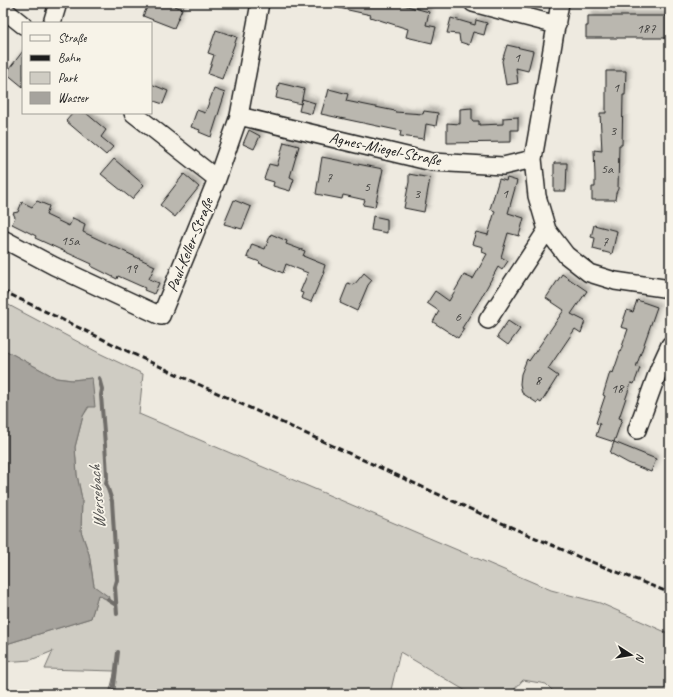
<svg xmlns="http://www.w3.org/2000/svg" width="673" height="697" font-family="Caveat,sans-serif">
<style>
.green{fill:#cfccc3;stroke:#767470}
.water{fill:#a6a39d;stroke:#6f6d69}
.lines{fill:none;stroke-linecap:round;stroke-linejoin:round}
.stream{stroke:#6f6d69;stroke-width:4}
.building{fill:#bab7af;stroke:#1c1c1c;filter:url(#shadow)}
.minor-casing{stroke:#1c1c1c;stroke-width:20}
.minor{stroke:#f7f3e8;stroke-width:17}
.rail{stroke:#1c1c1c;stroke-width:3;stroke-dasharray:6 3;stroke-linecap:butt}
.labels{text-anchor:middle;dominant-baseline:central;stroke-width:3.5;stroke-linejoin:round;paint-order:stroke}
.number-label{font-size:14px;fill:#444341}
.street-label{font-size:16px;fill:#1c1c1c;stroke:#f7f3e8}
.water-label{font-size:17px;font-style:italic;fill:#535250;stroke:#f7f3e8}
</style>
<defs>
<filter id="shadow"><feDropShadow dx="3.5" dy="-3.5" stdDeviation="2" flood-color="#0004"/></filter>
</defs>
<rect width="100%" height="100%" fill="#eeeae0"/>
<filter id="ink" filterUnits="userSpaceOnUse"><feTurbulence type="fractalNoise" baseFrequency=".025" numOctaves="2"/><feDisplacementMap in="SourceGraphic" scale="8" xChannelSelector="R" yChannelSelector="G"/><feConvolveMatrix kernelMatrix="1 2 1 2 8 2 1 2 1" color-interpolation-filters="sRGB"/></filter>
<g filter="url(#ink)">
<path class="green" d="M3,302L101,354L143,374L139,414L551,590L600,603L670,634V694H556L546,684L523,680L510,694H471L400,652L390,694H109L115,671L45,669L53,651L31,660L3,662V645L91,618L98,595L108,600L94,586L89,554L81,531L82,499L77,475L75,447L83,416L89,407L92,378L72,380L56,378L3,349Z"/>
<path class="water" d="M3,349L56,378L72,380L92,378L95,407H88L83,416L75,447L77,475L82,499L81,531L89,554L94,586L109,597L108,600L98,595L91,618L3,645Z"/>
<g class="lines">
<path class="stream" d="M99,378L102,389L101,395C103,423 106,450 107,478L106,483L112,501L117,580L115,587L117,614
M108,600L116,605
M113,694L118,652"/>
</g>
<path class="building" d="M149,3H168L182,9L174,28L143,16Z
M340,3H396L429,12L426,25L436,27L432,43L406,37L408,29L370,17L371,15L339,8Z
M588,16H667V38H586V26H588Z
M451,18L475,25L476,20L487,23L484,35L473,32L469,45L460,42L459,34L447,33Z
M216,30L237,37L222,79L208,74L214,55L208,53Z
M507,45L533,51L528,71L516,68L518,83L506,85L502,61Z
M23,51V87L6,73Z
M606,71H626L625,95H623L622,145H619L618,189L616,193L615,200H592V187H595V175L594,150L602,151L600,113H606Z
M279,83L304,89L301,104L276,98Z
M151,84L168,91L163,104L151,100Z
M214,89L225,93L211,137L199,132L200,130L191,127L197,110L205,113Z
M329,89L348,94L346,101L395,111V112L423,114L424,111L438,113L436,126L426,124L424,139L400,136L401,131L321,114L326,97H327Z
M302,99L315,103L312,114L299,111Z
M472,108V121H479V125L503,124V118L518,117V130H511V142L447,143V123L460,124V109Z
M73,113H86L106,130L101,137L113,147L106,155L66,121Z
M249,130L260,136L254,149L243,144Z
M284,142L299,146L290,177L294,179L290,191L273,186L274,182L264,179L269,164L277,166Z
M322,157L383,169L375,207L363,205L365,200L343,195L342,199L316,194Z
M114,159L144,185L132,199L101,174Z
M554,163H567L566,191H554Z
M184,174L199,187L175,217L160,205Z
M409,174L430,178L424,212L404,208L409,182Z
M507,178L517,181L508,213L524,218L519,236L508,233L501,257L508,261L502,270L498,267L481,298L462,328L464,329L458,338L433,322L439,311L427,303L435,291L449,301L464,275L473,279L487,254L482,252L483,247L472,244L476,232L488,235L495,211L490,209L499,179L506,181Z
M234,200L251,207L242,229L224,224Z
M37,201L49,206L46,215L69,226L73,218L85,224L83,232L155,266L149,279L159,283L154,294L144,290L145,288L118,276L117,279L91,266L92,264L35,238L36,236L12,224L15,217L13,213L18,212L22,202L32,207Z
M373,216L387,219V233L371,230Z
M594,225L617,231L612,254L593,249L595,238L591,237Z
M271,234L287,241L286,244L305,251L303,256L325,265L323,272H324L311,302L301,298L303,293L300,292L308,273L286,264L283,273L259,263L260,262L247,257L252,244L265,249Z
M364,273L372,280L368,285L357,311L340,303L348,283L354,285Z
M562,274L587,291L571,314L585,321L581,333L575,329L548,369L558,376L541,403L538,401L537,403L522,393L520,384L521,374L527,359L529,361L564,310L546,298Z
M637,300L657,307L636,367L640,368L634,384L631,383L619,418L622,419L614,442L596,436L600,424L596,423L605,396L603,395L610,372L613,373L628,329L621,327L627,310L633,312Z
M508,321L520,329L508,345L497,337Z
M614,442L656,459L651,472L628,463L610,453Z"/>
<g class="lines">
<g class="minor-casing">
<path id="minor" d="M473,3L557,25
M560,3L533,159L537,196L547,230L566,255L589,273L615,281L670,289
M3,9L23,25
M52,23L58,3
M133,113L217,179
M239,116L432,162L503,166L533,159
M3,239L54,266L161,316L217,179L239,116L260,3
M488,320L547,230
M637,430L659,369L670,345"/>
</g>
<use href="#minor" class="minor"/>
<path class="rail" d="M3,291L150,362L479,513L579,557L670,593"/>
</g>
</g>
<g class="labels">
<g class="number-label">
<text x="646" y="28">187</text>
<text x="517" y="57">1</text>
<text x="616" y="87">1</text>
<text x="613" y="130">3</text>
<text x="607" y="168">5a</text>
<text x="329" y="177">7</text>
<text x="367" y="186">5</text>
<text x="417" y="193">3</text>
<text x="505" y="193">1</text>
<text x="70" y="240">15a</text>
<text x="605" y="241">7</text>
<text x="131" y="268">19</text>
<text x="458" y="316">6</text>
<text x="538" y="380">8</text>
<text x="617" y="388">18</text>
</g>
<g class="street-label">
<text transform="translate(385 149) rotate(12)">Agnes-Miegel-Straße</text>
<text transform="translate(190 245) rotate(-68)">Paul-Keller-Straße</text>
</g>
<g class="water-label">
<text transform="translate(97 497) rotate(-95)">Wersebach</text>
</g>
</g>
<rect width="673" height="697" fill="none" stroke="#f7f3e8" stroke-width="16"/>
<rect x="8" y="8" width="657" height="681" fill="none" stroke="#1c1c1c" stroke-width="1.5" filter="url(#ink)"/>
<rect x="22" y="22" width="130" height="92" fill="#f7f3e8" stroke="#9f9d96"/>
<rect x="30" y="35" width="20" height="6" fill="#f7f3e8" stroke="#9f9d96"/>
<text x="58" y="42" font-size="12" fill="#1c1c1c">Straße</text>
<rect x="30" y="55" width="20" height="6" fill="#1c1c1c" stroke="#9f9d96"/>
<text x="58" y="62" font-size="12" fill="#1c1c1c">Bahn</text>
<rect x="30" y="72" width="20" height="12" fill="#cfccc3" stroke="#9f9d96"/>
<text x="58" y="82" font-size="12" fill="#1c1c1c">Park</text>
<rect x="30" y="92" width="20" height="12" fill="#a6a39d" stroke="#9f9d96"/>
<text x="58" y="102" font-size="12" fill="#1c1c1c">Wasser</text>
<g transform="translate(631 655) rotate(102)" stroke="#f7f3e8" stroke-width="3" paint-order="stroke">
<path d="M0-3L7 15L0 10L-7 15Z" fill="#1c1c1c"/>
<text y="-6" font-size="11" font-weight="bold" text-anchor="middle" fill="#1c1c1c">N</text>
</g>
</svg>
